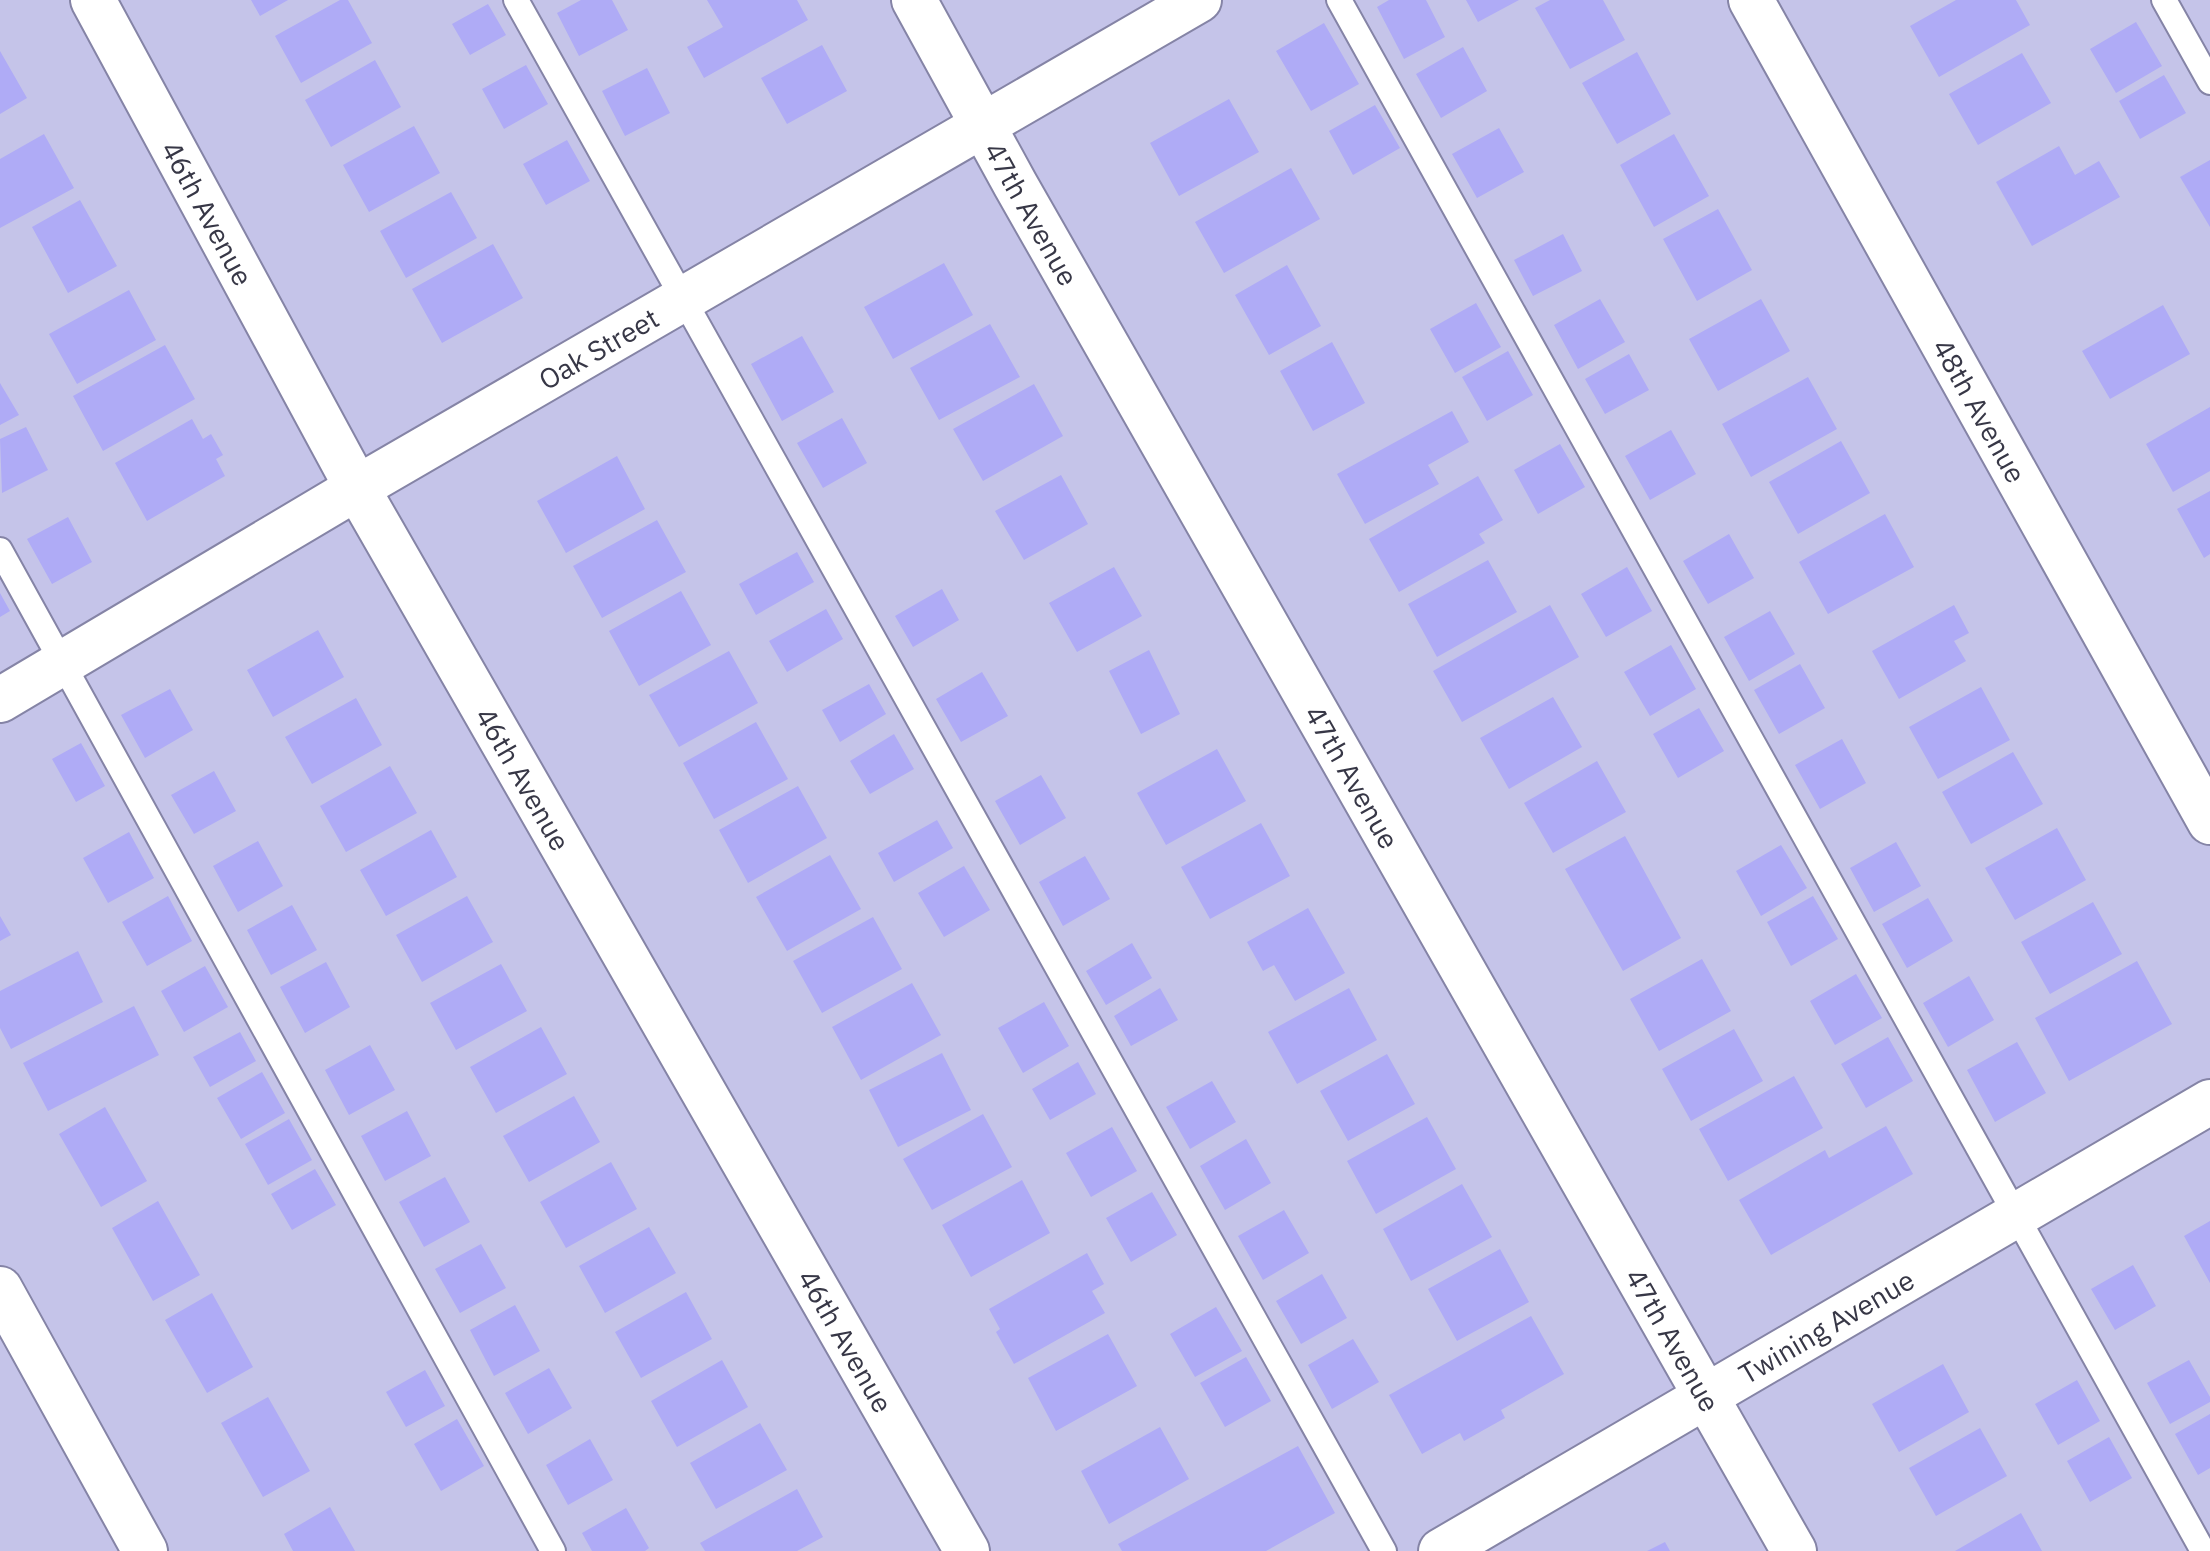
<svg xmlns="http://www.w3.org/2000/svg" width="2210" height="1551" font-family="'IBM Plex Sans',sans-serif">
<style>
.building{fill:#afabf6}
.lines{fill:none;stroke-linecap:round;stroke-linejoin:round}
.service-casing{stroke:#8584a6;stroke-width:28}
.minor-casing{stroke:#8584a6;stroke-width:48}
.service{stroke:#fff;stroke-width:24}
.minor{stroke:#fff;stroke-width:44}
.labels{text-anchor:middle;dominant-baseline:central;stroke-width:6;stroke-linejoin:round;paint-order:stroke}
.street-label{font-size:28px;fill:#373746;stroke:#e7e7fa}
</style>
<rect width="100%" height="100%" fill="#c5c4e9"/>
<path class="building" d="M251,0H288L260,16Z
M340,0H348L372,43L301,83L275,36Z
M581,0H612L628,30L579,56L557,13Z
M707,0H797L808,20L704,78L687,47L723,27Z
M1389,0H1426L1445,37L1404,59L1377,7Z
M1466,0H1519L1478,22Z
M1550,0H1603L1625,40L1570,69L1535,8Z
M1956,0H2016L2030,25L1939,77L1910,26Z
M488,4L506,35L470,55L452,24Z
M2136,22L2162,66L2116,93L2090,49Z
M1324,23L1359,84L1311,111L1276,51Z
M822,45L847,91L787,124L761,78Z
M1463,47L1487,91L1441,118L1416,74Z
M0,51L27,98L0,114Z
M1637,52L1671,114L1617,144L1582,83Z
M2022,53L2051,103L1978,145L1949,94Z
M375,60L401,107L331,147L305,100Z
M526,65L548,104L504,129L482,89Z
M647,68L670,113L625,136L602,91Z
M2164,75L2186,113L2140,139L2119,101Z
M1229,99L1259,152L1179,196L1150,143Z
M1375,105L1400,148L1353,175L1329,131Z
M414,126L440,173L369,212L343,165Z
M1499,128L1524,172L1477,198L1452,154Z
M44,134L74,188L0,228V159Z
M1674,134L1709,196L1654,227L1620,165Z
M567,140L590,181L546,205L523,164Z
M2059,146L2075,175L2099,161L2120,197L2032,246L1996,182Z
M2210,160V227L2180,177Z
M1291,168L1320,219L1224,273L1195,222Z
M451,192L477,238L406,278L380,231Z
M80,200L117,266L68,293L32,227Z
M1718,209L1752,270L1697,301L1663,239Z
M1563,234L1582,271L1533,296L1514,260Z
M493,244L523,298L442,343L412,289Z
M944,263L973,315L893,359L864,307Z
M1287,265L1321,326L1269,355L1235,295Z
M129,290L156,340L77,384L49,334Z
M1600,299L1625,342L1578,369L1554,325Z
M1761,299L1790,351L1718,391L1689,339Z
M1476,303L1501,347L1455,373L1430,329Z
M2163,305L2190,354L2110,399L2082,351Z
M990,324L1020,377L939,420L910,368Z
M802,336L834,392L782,421L751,364Z
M1332,342L1365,403L1313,431L1280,371Z
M165,345L195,399L103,451L73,396Z
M1508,351L1533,395L1487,421L1462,377Z
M1629,354L1649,390L1605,414L1585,379Z
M1808,377L1837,429L1751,477L1722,424Z
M0,383L19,415L0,425Z
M1034,384L1063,436L983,481L953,429Z
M2210,407V471L2173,492L2146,444Z
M1452,411L1469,442L1428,465L1439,484L1365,524L1337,474Z
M842,418L867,463L823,488L797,443Z
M192,419L203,439L211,434L223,455L216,459L225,476L147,521L115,463Z
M26,427L48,470L2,493L0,439Z
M1671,430L1696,474L1650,500L1625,456Z
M1841,441L1870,493L1798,534L1769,482Z
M1560,444L1585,487L1538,514L1514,470Z
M617,456L645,509L566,553L537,501Z
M1061,475L1088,524L1024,560L995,511Z
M1478,476L1503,520L1479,534L1485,543L1399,592L1369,539Z
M2210,491V554L2204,558L2177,509Z
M1885,514L1914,567L1828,614L1799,562Z
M68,517L92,562L52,584L27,539Z
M657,520L686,572L602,618L573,566Z
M1729,534L1754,578L1708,604L1683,561Z
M797,552L814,582L756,615L739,584Z
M1488,560L1517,612L1437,657L1408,604Z
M1114,567L1142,616L1077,652L1049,603Z
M1627,567L1652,611L1606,637L1581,594Z
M942,589L959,620L913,647L895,616Z
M681,591L711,645L639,686L609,631Z
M0,593L10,611L0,617Z
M1550,605L1579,657L1462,722L1433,671Z
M1954,605L1969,633L1954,641L1966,661L1899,699L1872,651Z
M826,609L843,639L787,672L769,641Z
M1770,611L1795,654L1749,681L1724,637Z
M318,630L344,677L273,717L247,670Z
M1671,645L1696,689L1650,716L1624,672Z
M1149,650L1180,714L1141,734L1109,671Z
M729,651L758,703L679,747L649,695Z
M1800,664L1825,708L1779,734L1754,690Z
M982,672L1008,716L961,742L936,699Z
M869,684L886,714L840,742L822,710Z
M1981,687L2010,740L1938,779L1909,727Z
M170,689L193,730L145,758L121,715Z
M1553,697L1582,747L1509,789L1480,738Z
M356,698L382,745L312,784L285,737Z
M1699,708L1724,751L1678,778L1653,734Z
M756,722L788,779L714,819L683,763Z
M894,734L914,769L870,794L850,761Z
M1842,739L1866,783L1820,809L1795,765Z
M81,743L105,786L76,802L52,759Z
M1217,749L1246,801L1166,845L1137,793Z
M2013,752L2043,804L1971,844L1942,792Z
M1597,761L1626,812L1553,853L1524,803Z
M390,766L417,813L346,852L320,806Z
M214,771L236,811L194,834L171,795Z
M1041,775L1066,818L1020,845L995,801Z
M798,786L827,838L748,883L719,830Z
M937,820L953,848L894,882L878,853Z
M1261,823L1290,876L1210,919L1181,867Z
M2057,828L2086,880L2015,920L1985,868Z
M431,830L457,877L386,916L360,870Z
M129,832L154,878L108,903L83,858Z
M1625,836L1681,938L1623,971L1565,869Z
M258,841L283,886L238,912L213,866Z
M1896,842L1921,886L1874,912L1850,868Z
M1781,845L1807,888L1761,916L1736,871Z
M830,855L861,909L787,951L756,897Z
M1085,856L1110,899L1063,926L1039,882Z
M964,866L990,910L944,937L918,893Z
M168,896L192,941L147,966L122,922Z
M467,896L493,942L422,982L396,935Z
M1813,896L1838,939L1791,966L1767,922Z
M1928,898L1953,941L1907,968L1882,924Z
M2093,902L2122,954L2050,994L2021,942Z
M292,905L317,950L271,975L247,930Z
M1308,908L1345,973L1295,1001L1274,965L1263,971L1247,942Z
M0,916L11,935L0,941Z
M873,917L902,969L822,1013L793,961Z
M1132,943L1152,978L1106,1005L1086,971Z
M78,951L103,1002L11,1049L0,1028V991Z
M1702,959L1731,1011L1659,1051L1630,999Z
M2137,961L2172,1024L2069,1081L2035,1018Z
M326,962L350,1007L305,1033L280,987Z
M501,964L527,1011L456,1050L430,1003Z
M205,966L228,1007L184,1032L161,991Z
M1856,974L1882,1018L1835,1045L1810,1001Z
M1969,976L1994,1020L1948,1047L1923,1003Z
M912,983L941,1035L861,1080L832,1027Z
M1160,988L1178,1020L1131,1046L1114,1016Z
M1349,988L1377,1040L1297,1084L1268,1032Z
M1044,1002L1069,1046L1023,1073L998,1028Z
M134,1006L159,1055L48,1111L23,1063Z
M541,1027L567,1074L496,1113L470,1067Z
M1734,1029L1763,1081L1691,1121L1662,1069Z
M240,1032L256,1061L210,1087L193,1057Z
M1888,1037L1913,1081L1866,1108L1841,1064Z
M2017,1042L2046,1093L1995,1122L1967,1070Z
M370,1045L395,1090L349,1115L325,1070Z
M942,1053L971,1110L898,1147L869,1090Z
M1387,1054L1415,1104L1348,1141L1320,1091Z
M1078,1062L1096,1094L1050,1120L1032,1089Z
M262,1072L285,1113L241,1139L217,1098Z
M1794,1076L1823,1128L1728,1181L1699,1129Z
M1212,1081L1236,1122L1190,1149L1166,1107Z
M574,1096L600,1142L529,1182L503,1136Z
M105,1107L147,1181L101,1207L59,1134Z
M407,1111L431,1156L385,1181L361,1136Z
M983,1114L1012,1167L932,1210L903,1159Z
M1427,1117L1456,1169L1376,1214L1347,1161Z
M289,1119L312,1160L268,1185L245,1144Z
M1886,1126L1913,1174L1771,1255L1739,1200L1825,1150L1829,1158Z
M1112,1127L1137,1171L1091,1197L1066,1153Z
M1246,1139L1271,1183L1225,1210L1200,1166Z
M611,1162L637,1209L566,1248L540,1202Z
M315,1169L336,1205L292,1230L271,1194Z
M445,1177L470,1222L424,1247L399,1202Z
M1022,1180L1050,1233L971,1277L942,1225Z
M1462,1184L1492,1237L1411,1281L1383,1229Z
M1152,1192L1177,1235L1131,1262L1106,1218Z
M158,1201L200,1275L153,1301L112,1228Z
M1284,1210L1309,1253L1263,1280L1238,1236Z
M2210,1221V1283L2184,1236Z
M649,1227L676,1273L605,1313L579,1266Z
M481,1244L506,1288L460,1313L435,1269Z
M1500,1249L1529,1302L1457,1341L1428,1289Z
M1087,1253L1104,1284L1092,1291L1105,1313L1014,1364L996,1332L1000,1329L989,1309Z
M2133,1265L2156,1306L2115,1330L2091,1289Z
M1322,1274L1347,1318L1301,1344L1276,1301Z
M686,1292L712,1339L641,1378L615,1332Z
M212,1293L253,1367L207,1393L165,1320Z
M515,1305L540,1351L494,1376L470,1330Z
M1216,1307L1242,1351L1195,1377L1170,1334Z
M1531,1316L1564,1374L1501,1410L1505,1418L1464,1441L1460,1433L1422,1454L1389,1395Z
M1108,1334L1137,1386L1056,1431L1028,1378Z
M1353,1339L1379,1382L1332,1409L1308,1365Z
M1246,1357L1271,1401L1225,1427L1200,1383Z
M722,1360L748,1407L677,1447L651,1401Z
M2189,1360L2210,1397V1402L2170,1424L2147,1383Z
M1943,1364L1969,1412L1899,1452L1872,1404Z
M549,1368L572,1408L528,1434L505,1393Z
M425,1370L445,1406L406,1427L386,1392Z
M2077,1380L2100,1421L2058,1445L2035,1404Z
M268,1397L310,1471L263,1497L221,1423Z
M2210,1414V1468L2198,1475L2175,1434Z
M457,1419L484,1466L441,1491L414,1444Z
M760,1423L787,1470L716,1509L690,1463Z
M1160,1427L1189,1479L1109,1524L1081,1471Z
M1980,1428L2007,1476L1936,1516L1909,1468Z
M2109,1437L2132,1478L2090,1502L2067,1461Z
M590,1439L613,1480L568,1505L546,1465Z
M1298,1446L1335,1513L1266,1551H1122L1118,1544Z
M797,1489L823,1537L797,1551H705L700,1543Z
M330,1507L355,1551H293L284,1534Z
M626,1508L649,1548L645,1551H592L582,1533Z
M2021,1513L2042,1551H1955Z
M1665,1542L1670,1551H1647Z"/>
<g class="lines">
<g class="service-casing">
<path id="service" d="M516,0L1384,1551
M1339,0L2203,1551
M2164,0L2210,82
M0,550L553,1551"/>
</g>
<g class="minor-casing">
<g id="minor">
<path id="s1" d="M93,0L357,488L967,1551"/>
<path id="s2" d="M914,0L1015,184L1794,1551"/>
<path id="s3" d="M1751,0L2210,822"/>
<path id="s4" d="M0,700L357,488L1199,0"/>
<path d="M0,1289L145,1551"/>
<path id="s5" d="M1441,1551L2210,1102"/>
</g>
</g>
<use href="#service" class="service"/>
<use href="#minor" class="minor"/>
</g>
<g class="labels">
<g class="street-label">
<text stroke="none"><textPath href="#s1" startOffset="242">46th Avenue</textPath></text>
<text stroke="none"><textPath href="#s2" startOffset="244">47th Avenue</textPath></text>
<text stroke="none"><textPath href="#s4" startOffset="694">Oak Street</textPath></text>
<text stroke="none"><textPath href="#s3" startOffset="470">48th Avenue</textPath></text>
<text stroke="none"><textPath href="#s2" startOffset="892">47th Avenue</textPath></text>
<text stroke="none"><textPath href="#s1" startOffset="890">46th Avenue</textPath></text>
<text stroke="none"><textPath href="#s5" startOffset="446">Twining Avenue</textPath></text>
<text stroke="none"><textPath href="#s2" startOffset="1540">47th Avenue</textPath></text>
<text stroke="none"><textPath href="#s1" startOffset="1538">46th Avenue</textPath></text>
</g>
</g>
</svg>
